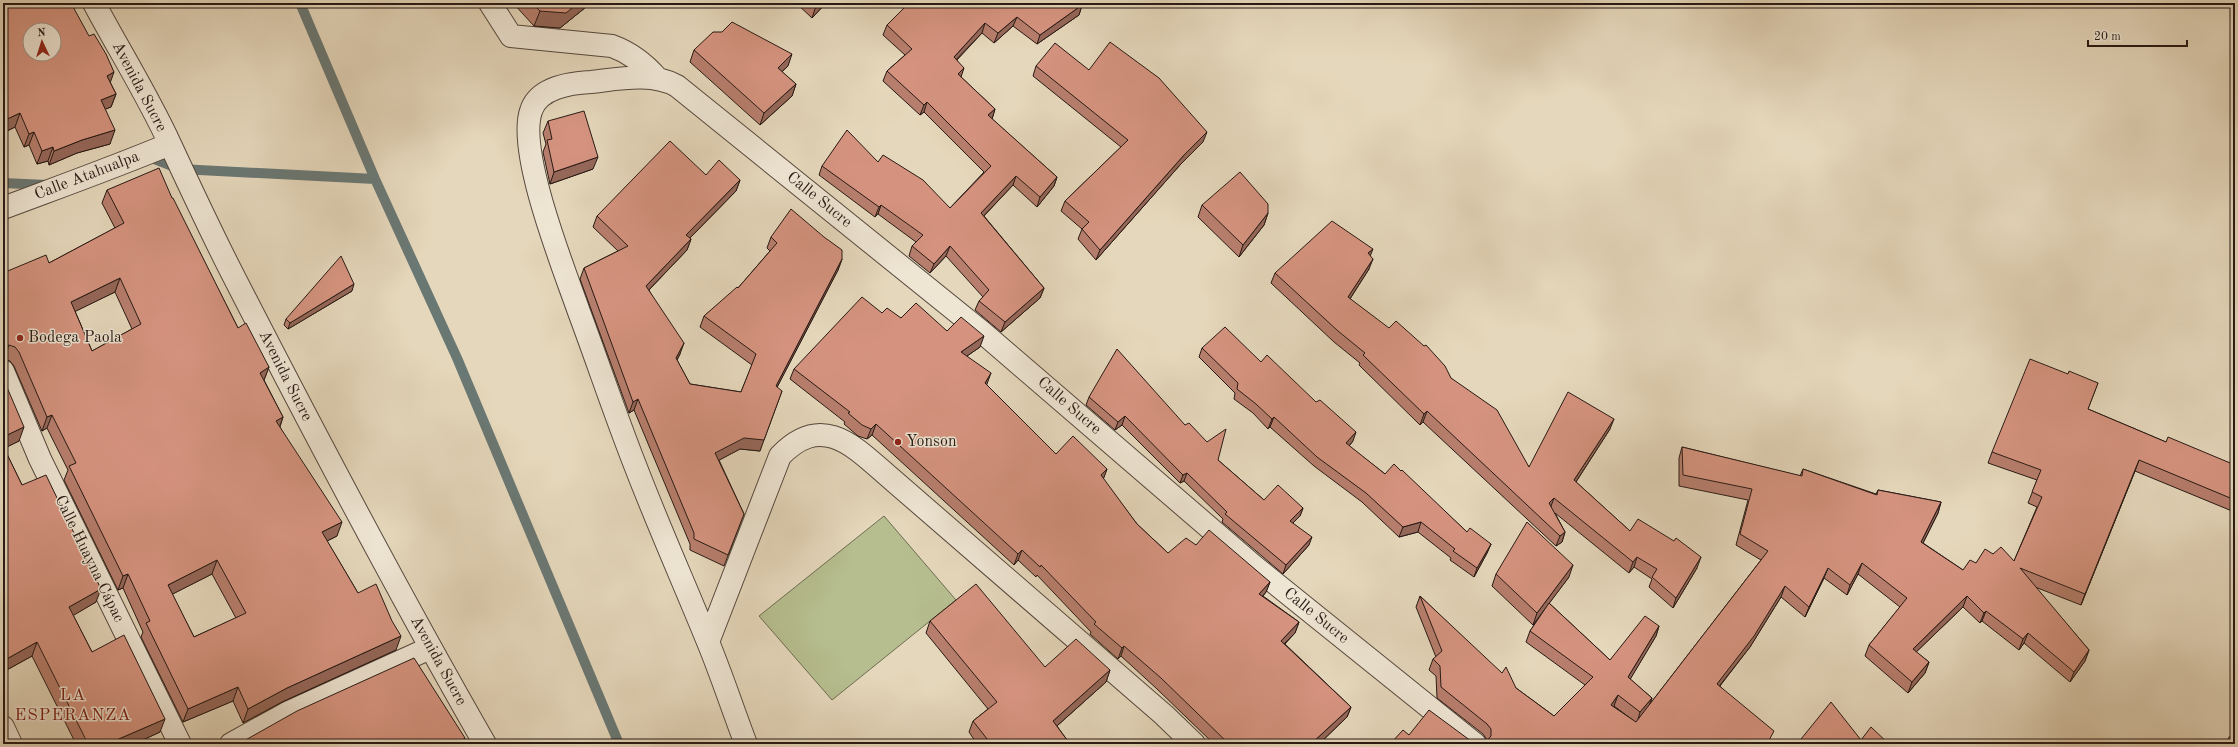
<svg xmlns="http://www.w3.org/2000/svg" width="2238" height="747" font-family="'Old Standard TT',serif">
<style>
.green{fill:#b6be8f;stroke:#6e6c52}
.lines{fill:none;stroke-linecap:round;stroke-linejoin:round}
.stream{stroke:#6a7874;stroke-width:10}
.minor-casing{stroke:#56483e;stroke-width:24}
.minor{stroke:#eee5d3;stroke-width:22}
.wall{fill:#b77e6d;stroke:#271914;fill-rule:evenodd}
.shaded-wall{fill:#956759;stroke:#271914}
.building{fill:#d5937f;stroke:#271914;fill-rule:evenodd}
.poi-dot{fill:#8f2418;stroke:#eee5d3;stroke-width:1.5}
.labels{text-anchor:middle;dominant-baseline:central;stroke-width:3;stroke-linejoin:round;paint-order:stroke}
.street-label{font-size:16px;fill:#271914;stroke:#eee5d3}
.poi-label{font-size:16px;fill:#271914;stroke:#eee5d3;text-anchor:start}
.neighbourhood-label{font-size:17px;letter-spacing:1px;fill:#7a1f14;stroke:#eee5d3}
</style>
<rect width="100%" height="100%" fill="#e5d7bb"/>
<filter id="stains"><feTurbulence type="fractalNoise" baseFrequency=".005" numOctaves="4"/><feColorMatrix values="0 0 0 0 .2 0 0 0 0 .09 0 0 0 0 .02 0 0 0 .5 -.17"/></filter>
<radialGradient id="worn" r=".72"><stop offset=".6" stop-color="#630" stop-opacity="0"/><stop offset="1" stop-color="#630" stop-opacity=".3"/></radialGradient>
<path class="green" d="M884,516L956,600L832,700L759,616Z"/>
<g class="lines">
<path class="stream" d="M300,3L375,179L457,358L619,744
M147,160L152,158L180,169L375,179
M3,183L47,185"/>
<g class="minor-casing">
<path id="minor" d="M94,3C119,50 148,96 170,144C190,187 210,230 232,273C313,431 396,589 485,744
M490,3L511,36L612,46C631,53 644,63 657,78
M3,208C59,187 115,167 170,144
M3,371L40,459L180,744
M708,642L780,456C825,409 858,451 895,482L1164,715L1194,744
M3,727L11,744
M231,744L287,713L430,648
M746,744C733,710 722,676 708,642C684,583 658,525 635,465C615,414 598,363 579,312C564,269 517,152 531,111C538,88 570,83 591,82C619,79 652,72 677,86L982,332L1255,567L1475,744"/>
</g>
<use href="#minor" class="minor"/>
</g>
<path class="wall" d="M3,3L110,82L116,94L111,107L105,109L110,144L77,153L49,165L48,161L37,164L29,145L24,147L15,127L3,133Z
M513,3H591L560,28L534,26Z
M796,3H826L812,18Z
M1082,5L1079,15L1037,44L1013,26L994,43L982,33L957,60L961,77L995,109L992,119L1057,177L1054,186L1037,207L1013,185L984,216L1044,288L1040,298L1001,332L975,310L979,301L983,297L946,256L930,273L909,256L912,246L916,242L878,214L875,217L819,175L822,166L878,162L950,208L984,172L924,112L920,115L883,81L887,71L905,55L883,35L887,25Z
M694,50L788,66L782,72L796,84L792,96L760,125L690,62Z
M1036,66L1089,70L1203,142L1180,165L1096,260L1078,239L1082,229L1061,211L1065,201L1121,147L1033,76Z
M548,121L593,169L550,184L543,152L546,144L543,133Z
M706,175L740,180L736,191L690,238L691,239L687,250L649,290L680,354L677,360L690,384L741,392L752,365L700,327L704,316L738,288L770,251L767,248L771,237L842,259L838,270L777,387L760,451L740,449L719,460L744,514L724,566L690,550V544L634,410L629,413L580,279L584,268L618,251L593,227L597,216Z
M107,190L172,198L238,328L269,367L264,380L283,417L280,427L337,536L327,541L358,593L396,650L282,702L243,723L233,701L183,722L141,637L143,632L123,588L118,590L64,480L68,470L47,428L42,431L14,366L10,361L4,359L3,273L49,263L115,228L102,203ZM115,292L132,329L92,351L75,311ZM212,574L236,618L194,637L172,594Z
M1202,205L1268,213L1264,225L1239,257L1198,217Z
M1370,256L1369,269L1350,299L1451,378L1529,467L1610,429L1576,482L1630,531L1697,568L1673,608L1649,587L1652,579L1634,567L1629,573L1555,513L1565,532L1562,542L1556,546L1423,422L1420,425L1359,365L1360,363L1334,342L1271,283L1275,273Z
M352,291L288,329L284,325L286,319Z
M882,313L901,318L947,331L980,347L967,356L987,385L1056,454L1107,469L1103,479L1137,524L1168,553L1196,545L1270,582L1266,592L1263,596L1299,622L1295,633L1285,644L1351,707L1347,717L1319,744H1214L1157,689L1121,656L1118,659L1090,634L1091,632L1037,575L1036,577L1018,560L1014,565L872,435L867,439L858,436L844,424L845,422L790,379L794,369Z
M1202,348L1261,362L1353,441L1349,446L1385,474L1401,471L1467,532L1491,544L1487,553L1474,577L1450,560L1451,558L1418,532L1399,537L1362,502L1314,466L1270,427L1268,429L1253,413L1234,399L1235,393L1199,357Z
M2068,374L2098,383L2088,409L2166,442L2235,465V505L2232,511L2135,471L2081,605L2035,587L2089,650L2085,661L2070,682L2024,643L2019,650L1982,621L1980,623L1963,607L1916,652L1929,662L1925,673L1908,693L1865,656L1869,645L1900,607L1858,574L1847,595L1824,578L1805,617L1781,597L1750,647L1720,686L1770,741L1768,744H1484L1487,741V740L1483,734L1437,698L1436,676L1429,670L1433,659L1436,657L1416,607L1420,596L1516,688L1554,716L1585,685L1526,642L1530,631L1543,612L1533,625L1492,586L1496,574L1569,577L1549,603L1610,660L1659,626L1656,636L1630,679L1652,698L1650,704L1761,560L1736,545L1748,500L1679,486V458L1682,447L1800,476L1803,469L1876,494L1878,490L1941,502L1938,513L1923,543L1963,570L1993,554L2014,561L2037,507L2028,503L2037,480L1988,463L1992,452ZM1613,706H1614L1634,721Z
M3,378L19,441L4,448L22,485L96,602L73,615L92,652L160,732L134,744H76L32,656L3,672Z
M1089,397L1185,425L1218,460L1264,500L1303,508L1300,516L1293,523L1309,545L1283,574L1222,522L1223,519L1184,481L1180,483L1122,425L1115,430L1086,405Z
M930,621L1045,667L1110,670L1106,682L1057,726L1070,744H977L969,732L973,721L988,709L926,633Z
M2235,676V684L2233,683Z"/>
<path class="shaded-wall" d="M578,3H591L560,28L534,26L540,11Z
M819,3H826L812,18L816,6Z
M1082,5L1079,15L1037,44L1040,35Z
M1017,17L1013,26L994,43L998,33Z
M985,23L982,33L950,66L954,57Z
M792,54L788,66L773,80L778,68Z
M964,68L961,77L958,74Z
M114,72L109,86L107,76Z
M796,84L792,96L760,125L764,113Z
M116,94L111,107L96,113L101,100Z
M927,102L924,112L920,115L924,105Z
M995,109L992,119L988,115Z
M20,113L15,127L3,133V121Z
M115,130L110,144L77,153L49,165L54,151L82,140Z
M34,132L29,145L24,147L29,134Z
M1207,132L1203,142L1180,165L1096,260L1100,250L1184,155Z
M53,147L48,161L37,164L42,151Z
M598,157L593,169L550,184L554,172Z
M1016,176L1013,185L977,223L981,213Z
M1057,177L1054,186L1037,207L1040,197Z
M740,180L736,191L682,246L686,235Z
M881,205L878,214L875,217L879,207Z
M1268,213L1264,225L1239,257L1243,245Z
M691,239L687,250L642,297L646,286Z
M950,246L946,256L930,273L934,264Z
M1373,249L1369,259L1368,253Z
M842,259L838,270L772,397L776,386Z
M1373,259L1369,269L1344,308L1348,297Z
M120,278L115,292L66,316L71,302Z
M354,284L352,291L288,329L290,323Z
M1044,288L1040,298L1001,332L1005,322Z
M984,336L980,347L957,363L961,352Z
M684,343L680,354L672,369L676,358Z
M9,345L4,359H3V347Z
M269,367L264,380L255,386L260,373Z
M991,373L987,384L981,393L985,383Z
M782,391L760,451L740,449L712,464L715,453Z
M638,399L634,410L629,413L633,402Z
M1427,411L1423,422L1420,425L1424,414Z
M52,415L47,428L42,431L47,417Z
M1125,416L1122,425L1115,430L1118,422Z
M283,417L278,431L276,421Z
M1274,417L1270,427L1268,429L1272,419Z
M1614,419L1610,429L1570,491L1574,480Z
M876,424L872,435L867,439L871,429Z
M24,427L19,441L3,449V437Z
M1356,432L1353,441L1343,453L1346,443Z
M2139,460L2135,471L2081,605L2085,594Z
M1107,469L1103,480L1101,475Z
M1187,473L1184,481L1180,483L1183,475Z
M1554,498L1550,509L1549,503Z
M1941,502L1938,513L1918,553L1921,542Z
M1303,508L1300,516L1287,529L1290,521Z
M342,522L337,536L317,546L322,532Z
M1421,522L1418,532L1399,537L1403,527Z
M1565,532L1562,542L1556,546L1560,536Z
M1312,537L1309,545L1283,574L1286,565Z
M1491,544L1487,553L1474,577L1477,568Z
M1022,550L1018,560L1014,565L1018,554Z
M1637,557L1634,567L1629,573L1633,562Z
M1701,557L1697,568L1673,608L1676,598Z
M217,560L212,574L163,599L168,585Z
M1862,563L1858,574L1847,595L1850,585Z
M1573,565L1569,577L1533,625L1537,613Z
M1828,568L1824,578L1805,617L1809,607Z
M128,574L123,588L118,590L123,576Z
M1270,582L1266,592L1255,605L1259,594Z
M1785,586L1781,597L1750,647L1713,694L1717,684Z
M101,589L96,602L64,621L69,607Z
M1967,596L1963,607L1909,659L1913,649Z
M1986,611L1982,621L1980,623L1984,613Z
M1299,622L1295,633L1277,651L1281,641Z
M1659,626L1656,636L1625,688L1628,677Z
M2028,633L2024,643L2019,650L2023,639Z
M401,636L396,650L282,702L243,723L248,709L287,688Z
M37,642L32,656L3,672V661Z
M1124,646L1121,656L1118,659L1122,648Z
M2089,650L2085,661L2070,682L2074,672Z
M1929,662L1925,673L1908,693L1912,682Z
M1110,670L1106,682L1049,733L1053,721Z
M238,687L233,701L183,722L188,709Z
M1618,695L1614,706L1608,716L1611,705Z
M1652,698L1648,709L1637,723L1640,712Z
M1351,707L1347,717L1319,744H1313V742Z
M165,719L160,732L134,744H107Z
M465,738L463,744H457Z"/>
<path class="building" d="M3,3H71L89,36L94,34L106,54L114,72L107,76L116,94L101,100L115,130L82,140L54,151L53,147L42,151L34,132L29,134L20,113L3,121ZM30,30H54V54H30Z
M532,3H578L566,13L540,11Z
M813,3H819L816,6Z
M909,3H1079L1082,5L1040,35L1017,17L998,33L985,23L954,57L964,68L958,74L995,109L988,115L1057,177L1040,197L1016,176L981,213L1044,288L1005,322L979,301L989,290L950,246L934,264L912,246L923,235L881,205L879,207L822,166L847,130L878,162L883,155L923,180L950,208L991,166L927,102L924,105L887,71L912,49L887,25Z
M732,22L792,54L778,68L796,84L764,113L694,50L713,32H722Z
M1110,42L1159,78L1207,132L1184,155L1100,250L1082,229L1089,222L1065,201L1128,140L1036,66L1055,43L1089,70Z
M584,111L598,157L554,172L547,140L552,139L548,121Z
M670,141L706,175L719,160L740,180L686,235L691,239L646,286L684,343L676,358L690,384L741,392L756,354L704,316L737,287L738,288L777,243L771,237L791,209L824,237L842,250V259L776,386L782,391L764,440L744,438L715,453L744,514L728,555L694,539V533L638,399L633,402L584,268L628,246L597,216Z
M159,168L172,198H173L238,328L246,323L269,367L260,373L283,417L276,421L342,522L322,532L358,593L376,584L392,621L401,636L287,688L248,709L238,687L188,709L146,623L150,621L128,574L123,576L69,466L76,463L52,415L47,417L19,352L15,347L9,345L3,347V273L46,255L49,263L124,223L107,190ZM120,278L141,324L92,351L71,302ZM217,560L246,613L194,637L168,585Z
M1240,172L1268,204V213L1243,245L1202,205Z
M1332,221L1373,249L1368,253L1373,259L1348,297L1389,328L1396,321L1424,346L1426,345L1445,366L1451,378L1497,410L1529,467L1568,392L1614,419L1574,480L1630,531L1638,519L1674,541L1676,538L1701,557L1676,598L1652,577L1657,569L1637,557L1633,562L1554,498L1549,503L1565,532L1560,536L1427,411L1424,414L1363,355L1365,353L1338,331L1275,273Z
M341,256L354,284L290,323L286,319Z
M862,297L882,313L887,308L901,318L916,303L947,331L961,317L984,336L961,352L991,373L985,383L1056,454L1073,436L1107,469L1101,475L1137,524L1168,553L1186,538L1196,545L1209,530L1270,582L1259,594L1299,622L1281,641L1351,707L1313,742L1315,744H1229L1161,678L1124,646L1122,648L1094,624L1096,622L1041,565L1040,567L1022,550L1018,554L876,424L871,429L862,425L848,413L850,412L794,369Z
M1225,327L1261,362L1267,355L1316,402L1320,400L1356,432L1346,443L1385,474L1394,464L1401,471L1402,470L1467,532L1470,528L1491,544L1477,568L1453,551L1455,549L1421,522L1403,527L1366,493L1317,457L1274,417L1272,419L1256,404L1237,389L1238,383L1202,348Z
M1117,349L1185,425L1189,423L1207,442L1226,429L1218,460L1264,500L1278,485L1303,508L1290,521L1312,537L1286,565L1225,514L1227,512L1187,473L1183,475L1125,416L1118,422L1089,397Z
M2030,359L2068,374L2069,371L2098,383L2088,409L2166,442L2168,437L2235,465V500L2139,460L2085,594L2020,568L2089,650L2074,672L2028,633L2023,639L1986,611L1984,613L1967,596L1913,649L1929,662L1912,682L1869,645L1907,598L1862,563L1850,585L1828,568L1809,607L1785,586L1754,636L1717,684L1774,731L1767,744H1581L1578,741L1576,744H1484L1491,736V729L1487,724L1441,687L1440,666L1433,659L1442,651L1420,596L1502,673L1506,667L1516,688L1554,716L1593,677L1530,631L1549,603L1610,660L1645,616L1659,626L1628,677L1652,698L1640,712L1618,695L1611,705L1636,722L1768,551L1740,534L1752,489L1683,475L1682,447L1802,476L1803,469L1877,495L1878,490L1941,502L1921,542L1963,570L1970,560L1976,563L1985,549L1993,554L2001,547L2014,561L2042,497L2032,492L2041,470L1992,452Z
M3,378L24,427L3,437Z
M3,446L22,485L46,475L101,589L69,607L92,652L124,635L165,719L107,744H88L37,642L3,661Z
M1527,522L1573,565L1537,613L1496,574Z
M976,584L1045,667L1076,639L1110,670L1053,721L1070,744H991L973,721L997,702L930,621Z
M414,658L465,738L457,744H221L228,741L235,744L242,742L297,711Z
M1831,702L1861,740L1871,727L1889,744H1797Z
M1429,710L1475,744H1390L1403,730L1409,735Z
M2230,736L2235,739V744H2224Z"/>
<g class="poi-dot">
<circle cx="20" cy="338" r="4"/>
<circle cx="898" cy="442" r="4"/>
</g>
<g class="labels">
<g class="street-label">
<text transform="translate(139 87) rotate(62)">Avenida Sucre</text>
<text transform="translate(87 176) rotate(-21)">Calle Atahualpa</text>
<text transform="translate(819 200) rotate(39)">Calle Sucre</text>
<text transform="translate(285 376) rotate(63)">Avenida Sucre</text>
<text transform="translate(1069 406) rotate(41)">Calle Sucre</text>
<text transform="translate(89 559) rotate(64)">Calle Huayna Cápac</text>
<text transform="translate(1316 616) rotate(39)">Calle Sucre</text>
<text transform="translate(438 661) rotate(61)">Avenida Sucre</text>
</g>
<g class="poi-label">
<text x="28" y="338">Bodega Paola</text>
<text x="906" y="442">Yonson</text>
</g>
<g class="neighbourhood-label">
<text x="73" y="695">LA<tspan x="73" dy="20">ESPERANZA</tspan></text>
</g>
</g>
<rect width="2238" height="747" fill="none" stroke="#e5d7bb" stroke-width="16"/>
<rect x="4" y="4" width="2230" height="739" fill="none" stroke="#271914" stroke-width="2"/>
<rect x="8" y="8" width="2222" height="731" fill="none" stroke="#271914"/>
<g transform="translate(42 42) rotate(356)"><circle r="19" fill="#eee5d3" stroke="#9e9387"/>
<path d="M0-3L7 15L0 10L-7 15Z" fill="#8f2418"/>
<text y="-6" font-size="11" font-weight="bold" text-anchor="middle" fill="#271914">N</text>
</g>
<path d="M2088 40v6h99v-6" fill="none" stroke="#271914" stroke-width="2"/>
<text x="2094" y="40" font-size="12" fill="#271914" stroke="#eee5d3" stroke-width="3" paint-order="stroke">20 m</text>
<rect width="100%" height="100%" filter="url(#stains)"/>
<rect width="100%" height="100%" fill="url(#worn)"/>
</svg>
